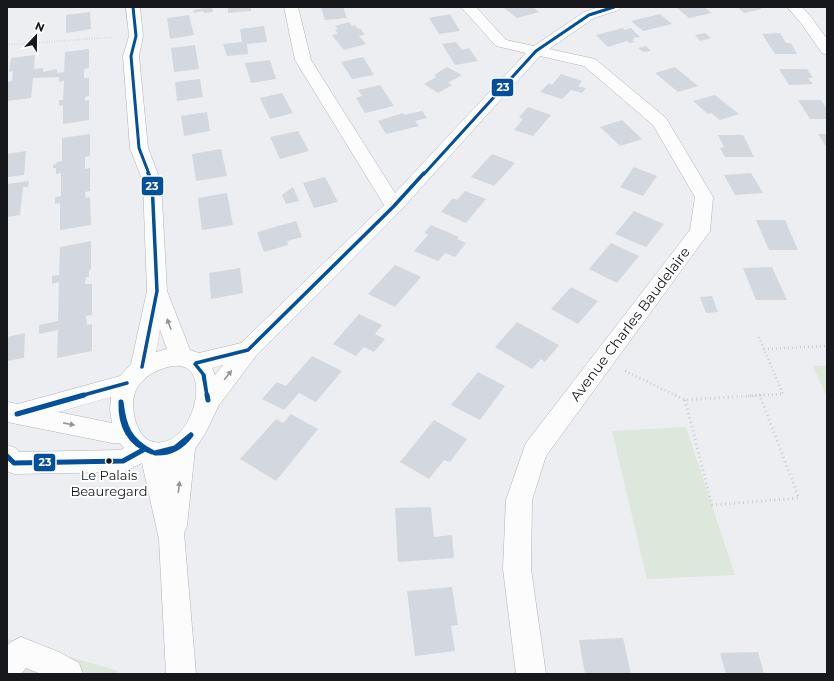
<svg xmlns="http://www.w3.org/2000/svg" width="834" height="681" font-family="Montserrat,sans-serif">
<style>
.green{fill:#dde7db}
.building{fill:#d3d8df}
.lines{fill:none;stroke-linecap:round;stroke-linejoin:round}
.minor-casing{stroke:#b1b3b5;stroke-width:1}
.path-far2{stroke:#cbccce;stroke-width:2;stroke-dasharray:0.5 2;stroke-linecap:butt}
.path-far1{stroke:#cbccce;stroke-width:2.5;stroke-dasharray:1 3;stroke-linecap:butt}
.path{stroke:#cbccce;stroke-width:3;stroke-dasharray:1 3.5;stroke-linecap:butt}
.minor{fill:#fcfcfd;fill-rule:evenodd}
.bus-1-far2-casing{stroke:#fff;stroke-width:5}
.bus-1-far1-casing{stroke:#fff;stroke-width:6}
.bus-1-casing{stroke:#fff;stroke-width:8}
.bus-1-far2{stroke:#034f9a;stroke-width:3}
.bus-1-far1{stroke:#034f9a;stroke-width:3.5}
.bus-1{stroke:#034f9a;stroke-width:5}
.oneway{fill:#959597}
.bus-dot{fill:#17181b;stroke:#fff;stroke-width:1.5}
.labels{text-anchor:middle;dominant-baseline:central;stroke-width:4;stroke-linejoin:round;paint-order:stroke}
.bus-label{font-size:13px;fill:#17181b;stroke:#fff}
.street-label{font-size:14px;fill:#17181b;stroke:#fff}
.line-badge{stroke:#fff;stroke-width:1.5}
.badge-label{font-size:11px;text-anchor:middle;font-weight:bold;fill:#fff}
</style>
<rect width="100%" height="100%" fill="#eceef1"/>
<path class="green" d="M813,366H827V398Z
M686,427L735,575L647,579L612,431Z
M7,639L119,671L118,674H7Z"/>
<path class="building" d="M212,7L213,12L204,13L203,11L194,13L193,10Z
M228,7H251V11L228,13Z
M321,7H343L347,18L325,20Z
M509,7H533L539,12L517,18L504,8Z
M680,7H704L712,13L689,18L677,8Z
M737,7H759L762,9L744,13Z
M90,12L91,29L66,33V15Z
M450,14L460,31L439,34L429,18Z
M660,14L672,24L643,31L631,21Z
M189,15L194,35L170,39L167,18Z
M349,22L352,26L355,25L358,29L360,28L365,35L359,36L366,44L344,50L332,35L338,34L335,30L338,29L335,26Z
M264,26L267,42L247,44L248,54L227,56L223,44L242,42L240,29Z
M623,28L624,30L631,28L640,37L633,38L634,40H632L635,42L630,43L627,41L608,47L596,35Z
M705,33L711,38L700,41L695,35Z
M780,33L786,43H791L797,54H775L762,34Z
M456,42L462,50L469,48L478,61L455,65L442,44Z
M195,45L199,69L174,72L171,48Z
M646,46L651,51L643,52L638,48Z
M89,49V68L84,69V78H89V96L85,97V101L89,100V120L63,124V105L59,106V100H63L64,81L59,82V77L33,78L31,98L7,101L8,82L12,81L13,71L9,72L11,58L35,55L34,69L43,68V72L57,69V73L64,72L65,52Z
M363,57L374,75L352,79L341,62Z
M270,60L276,79L251,83L245,63Z
M447,67L462,75L448,83L452,85L438,93L424,84L436,77L434,75Z
M675,67L698,86L678,92L655,73Z
M779,69H807L813,78H808L813,84L789,85Z
M561,74L582,81L578,86L586,88L582,93L571,90L562,99L540,92L549,83L552,85Z
M200,79L203,97L177,101L175,82Z
M380,85L394,106L365,113L356,98L362,96L358,90Z
M282,93L293,113L270,119L260,98Z
M715,95L739,114L720,120L711,113L708,114L693,101Z
M798,100H821L827,109V119H810Z
M528,107L551,115L533,136L514,130L523,119L519,117Z
M422,111L427,118L415,121L419,126L386,134L378,121L403,113L404,115Z
M207,112L210,131L184,136L181,116Z
M622,120L642,139L620,146L600,127Z
M298,131L309,151L280,159L270,137Z
M90,134V156L85,157V169L90,168V191L85,192L86,198L90,197L91,225L60,230V203L55,204V197L61,196V173L56,174V168H53V165L56,164L57,162L62,161V138Z
M818,134H827V148Z
M718,135H743L754,157H725L720,148L724,147Z
M221,149L227,176L196,181L192,154Z
M26,151L24,175L7,177V154Z
M492,154L515,163L494,186L471,177Z
M634,167L657,176L643,196L620,187Z
M751,173L763,193L735,195L724,175Z
M325,177L338,202L314,208L303,183Z
M29,181L28,187H23L20,215L7,217V184Z
M293,187L299,201L286,204L282,195Z
M465,191L486,199L466,223L441,212L453,198L457,200Z
M227,193L233,225L202,230L198,198Z
M634,211L664,224L646,247L615,234Z
M756,220H785L798,250H769Z
M296,221L302,237L287,241L288,245L264,252L257,232Z
M431,225L459,237L457,239L466,243L455,257L445,253L438,261L414,251L428,235L424,233Z
M91,241V269L89,270V277H86L85,284H92V315L86,316L87,325L92,324V351L57,358L58,330L39,334V325L58,321L59,282L52,284V276L59,275L60,247Z
M611,243L639,256L617,283L589,269Z
M395,265L421,277L395,307L368,294Z
M772,267L787,300H756L743,268Z
M240,268L243,293L211,299L209,273Z
M571,287L598,301L578,324L551,309Z
M712,296L718,312L706,313L700,297Z
M359,314L382,325L375,334L385,339L374,352L364,347L356,356L333,344Z
M517,322L559,345L545,362L541,359L532,369L495,347Z
M25,333L24,358L7,361V337Z
M312,356L342,371L316,402L299,393L284,410L262,399L277,382L286,386Z
M478,372L505,386L480,420L451,405Z
M291,414L318,429L276,481L240,459L276,419L283,423Z
M434,420L467,439L450,462L444,460L429,479L400,462Z
M431,507L434,537L452,535L454,558L398,562L395,508Z
M452,587L458,625L451,626L455,651L415,656L407,591Z
M623,638L631,674H585L579,640Z
M758,652L764,674H726L720,653Z"/>
<g class="lines">
<g class="minor-casing">
<path id="minor" d="M126,7H140L143,36L139,56L148,148L161,182L167,291L190,350L199,353L241,343L384,205L295,60L284,7H298L311,60L395,193L526,53L496,46L461,7H476L506,40L534,46L584,12L599,7H621L619,10L594,18L549,49L595,59L666,118L713,197L710,231L546,456L532,500L531,569L546,674H516L503,569L506,500L523,451L526,443L690,230L695,197L653,125L584,66L540,56L401,210L256,356L219,405L206,432L195,449L187,526L184,533L196,674H166L159,539L142,463L123,472L14,474L7,471V445L16,448L19,452L120,450L124,448L120,443H112L7,422V402L18,404L120,376L131,364L147,291L143,182L130,148L123,56L129,36ZM160,330L167,349L156,352ZM223,365L215,375L212,368ZM172,366C176,366 181,365 184,367C211,376 190,449 154,442C135,439 128,402 137,388C145,375 158,369 172,366ZM111,397L110,410L112,423L58,412Z
M787,7H802L811,17L827,39V55L822,53L801,23Z
M21,637L59,652L79,663L83,674H41L26,668L21,674H7V646L11,642Z"/>
</g>
<path class="path-far2" d="M7,45L114,37"/>
<path class="path-far1" d="M764,349L827,346
M625,371L677,396
M748,396L783,394L758,335"/>
<path class="path" d="M675,395L685,400L764,395
M685,400L712,505L799,498L760,396"/>
<use href="#minor" class="minor"/>
<g class="bus-1-far2-casing">
<path id="bus-1-far2" d="M133,7L136,36L131,56L139,148L149,174
M424,174L536,51L589,15L614,7"/>
</g>
<g class="bus-1-far1-casing">
<path id="bus-1-far1" d="M196,363L248,350L394,206L424,173
M195,364L204,375L207,396
M195,364L203,374L207,396
M142,367L157,291L152,182L148,173
M80,396L127,383"/>
</g>
<g class="bus-1-casing">
<path id="bus-1" d="M207,395L208,400
M207,395L208,400
M121,402C124,427 129,440 152,452
M121,402C120,425 129,444 152,452
M17,414L84,395
M155,453C171,454 182,447 191,435
M155,453L175,448L191,435
M7,456L14,463L123,461L143,450"/>
</g>
<use href="#bus-1-far2" class="bus-1-far2"/>
<use href="#bus-1-far1" class="bus-1-far1"/>
<use href="#bus-1" class="bus-1"/>
</g>
<defs><path id="oneway-solid" d="M-6-.8H1V-3.2L6.5 0L1 3.2V.8H-6Z"/></defs>
<g class="oneway">
<use href="#oneway-solid" transform="translate(169 324) rotate(-110)"/>
<use href="#oneway-solid" transform="translate(228 375) rotate(-51)"/>
<use href="#oneway-solid" transform="translate(69 424) rotate(11)"/>
<use href="#oneway-solid" transform="translate(179 487) rotate(-83)"/>
</g>
<circle class="bus-dot" cx="109" cy="461" r="3.5"/>
<g class="labels">
<g class="bus-label">
<text x="109" y="475">Le Palais<tspan x="109" dy="16">Beauregard</tspan></text>
</g>
<g class="street-label">
<text transform="translate(630 324) rotate(-53)">Avenue Charles Baudelaire</text>
</g>
</g>
<g class="line-badge">
<rect x="491" y="78" width="23" height="19" rx="4" fill="#034f9a"/>
<rect x="141" y="176" width="23" height="20" rx="4" fill="#034f9a"/>
<rect x="33" y="453" width="23" height="19" rx="4" fill="#034f9a"/>
</g>
<g class="badge-label">
<text x="503" y="91">23</text>
<text x="152" y="190">23</text>
<text x="45" y="466">23</text>
</g>
<rect width="834" height="681" fill="none" stroke="#17181b" stroke-width="16"/>
<g transform="translate(36 36) rotate(22)" stroke="#ffffff" stroke-width="3" paint-order="stroke">
<path d="M0-3L7 15L0 10L-7 15Z" fill="#17181b"/>
<text y="-6" font-size="11" font-weight="bold" text-anchor="middle" fill="#17181b">N</text>
</g>
</svg>
